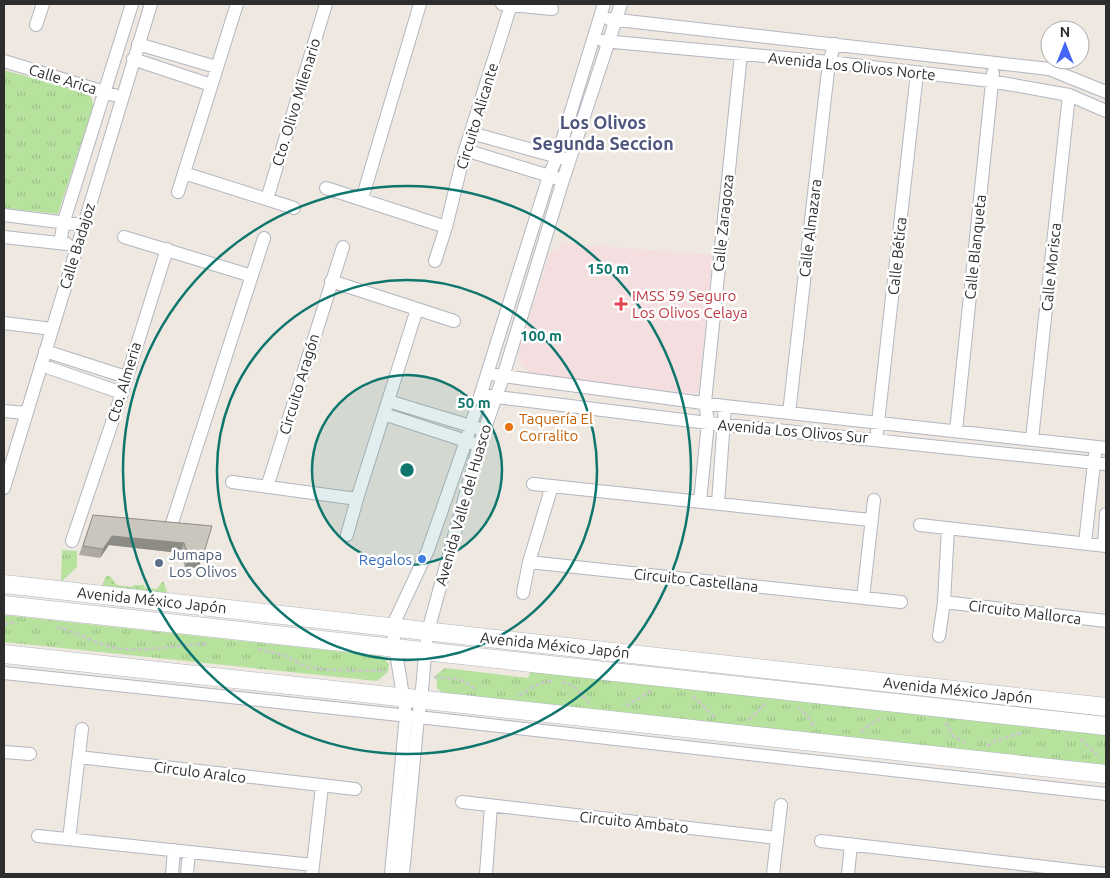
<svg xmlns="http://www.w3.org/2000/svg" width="1110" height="878" font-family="Ubuntu,sans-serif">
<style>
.medical{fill:#f4dedf}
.grass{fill:url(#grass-tufts)}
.garden{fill:url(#garden-dots)}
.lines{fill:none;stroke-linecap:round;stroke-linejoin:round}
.street-casing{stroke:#b3b6c0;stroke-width:14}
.secondary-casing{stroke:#b3b6c0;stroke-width:19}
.path{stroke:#c8c8c8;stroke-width:2.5;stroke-dasharray:4 2.5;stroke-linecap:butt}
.street{stroke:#fff;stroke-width:12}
.secondary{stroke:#fff;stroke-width:18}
.wall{fill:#aeaaa3}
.shaded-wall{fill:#8d8b85}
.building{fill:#cac6be;stroke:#8d8b85}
.ring{fill:none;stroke:#0f766e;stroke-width:2.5}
.health-dot{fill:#e0444e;stroke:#fff;stroke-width:2}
.food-dot{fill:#e8710a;stroke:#fff;stroke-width:2}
.shop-dot{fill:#3f7fe0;stroke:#fff;stroke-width:2}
.service-dot{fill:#5c6f8a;stroke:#fff;stroke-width:2}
.labels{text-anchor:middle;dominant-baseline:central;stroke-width:5;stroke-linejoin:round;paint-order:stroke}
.street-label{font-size:15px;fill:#2d2d2d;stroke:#fff}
.health-label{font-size:15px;fill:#be3a42;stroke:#fff;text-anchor:start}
.food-label{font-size:15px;fill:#c56008;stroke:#fff;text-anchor:start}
.service-label{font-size:15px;fill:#4e5e75;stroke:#fff;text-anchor:start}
.shop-label{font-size:15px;fill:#366cbe;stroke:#fff;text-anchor:end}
.quarter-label{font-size:18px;font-weight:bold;fill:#4e567d;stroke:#fff}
.centre{fill:#0f766e;stroke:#fff;stroke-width:2.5}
.ring-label{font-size:15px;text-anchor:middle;font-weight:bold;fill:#0f766e;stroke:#fff;stroke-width:5;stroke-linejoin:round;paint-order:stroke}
</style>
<defs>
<pattern id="grass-tufts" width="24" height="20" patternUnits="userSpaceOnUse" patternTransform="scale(1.25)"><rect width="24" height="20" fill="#b6e29e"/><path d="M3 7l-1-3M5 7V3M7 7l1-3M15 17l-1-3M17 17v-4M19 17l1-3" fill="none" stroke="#9dc288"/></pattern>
<pattern id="garden-dots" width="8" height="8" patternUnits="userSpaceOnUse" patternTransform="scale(1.25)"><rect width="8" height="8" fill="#b6e29e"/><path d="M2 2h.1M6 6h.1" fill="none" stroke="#9dc288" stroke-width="1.8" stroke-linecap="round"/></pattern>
</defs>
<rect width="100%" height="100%" fill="#eee8e0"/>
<path class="medical" d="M560,243L713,255L698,394L531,375L520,363L518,353L550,252L558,249Z"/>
<path class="grass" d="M4,70L89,94L92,99L93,107L58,214L4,208Z
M62,550L77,551V567L61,582Z
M4,615L381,656L389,664L388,672L377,681L4,642Z
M445,668L528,678L531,671L1106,734V766L447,697L437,688L436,675Z"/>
<path class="garden" d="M106,576H110L117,585L132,587L134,585H144L145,588L157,589L162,582H164L167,593L102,586Z"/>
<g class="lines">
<g class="street-casing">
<path id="street" d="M502,4L552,9
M609,19L1049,69L1106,92
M36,25L43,4
M603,41L829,62L991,81L1069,95L1106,111
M138,44L216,67
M133,59L211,85
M4,61L114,95
M471,133L565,159
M465,150L556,178
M184,173L294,208
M326,188L446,227
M178,192L237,4
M267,199L326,4
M362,199L420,4
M4,215L83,225
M4,237L67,244
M124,237L252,276
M60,243L64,221L132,4
M435,261L446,227L465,150L511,5
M331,281L454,321
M4,323L52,329
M45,351L126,377
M41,365L122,393
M496,375L725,406L1106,448
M489,396L708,423L1106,464
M388,401L477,428
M4,411L26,413
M789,413L829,62L835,44
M384,414L472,443
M956,431L993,73
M877,432L917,73
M1032,439L1069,95
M232,482L357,499
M533,484L870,520
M267,487L343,247
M4,488L151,4
M700,501L708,423L705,402L741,54
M718,503L725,406
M172,523L264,238
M920,525L1106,546
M347,535L357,499L417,309
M72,541L122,393L167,249
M1085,543L1095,454
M1104,545L1106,514
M529,562L901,602
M523,593L529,562L552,486
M863,598L874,500
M944,602L1106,621
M939,636L944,602L948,528
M4,673L418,717L1106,794
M4,752L30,754
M79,757L355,789
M462,802L777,838
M38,836L313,865
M69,839L82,729
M821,841L1106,874
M172,874L174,850
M187,874L189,852
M312,874L322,786
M391,874L406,715L392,627L428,550L466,441L549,176L557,157L604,4
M403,874L418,717C424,689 423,659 428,631L479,445L503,377L563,180L621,4
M486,874L491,806
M773,874L781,805
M848,874L851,844"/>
</g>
<g class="secondary-casing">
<path id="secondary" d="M4,584L1106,707
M4,605L1106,726
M4,654L1106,774"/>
</g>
<path class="path" d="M4,624L17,622
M57,627C77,632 96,644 115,648C145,653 177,644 208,644
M258,649L283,655L307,667L328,670L386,671
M434,677C450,679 465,677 476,691
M562,682L574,686L589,703
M519,696C530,688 539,682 552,681
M693,696L714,717
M626,706L651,691
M798,708C806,712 810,722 816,727
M749,720L766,703
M945,724L948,725L953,736L965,743
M861,732L872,723L884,717
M1081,739L1100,758
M987,746L995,741L1021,733"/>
<use href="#street" class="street"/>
<use href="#secondary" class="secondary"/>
</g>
<path class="wall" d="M90,524L212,526L198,568L185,567L180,553L109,545L100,558L79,555Z"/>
<path class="shaded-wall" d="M112,536L184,543L180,553L109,545L100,558L103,549Z
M189,557L202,559L198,568L185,567Z"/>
<path class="building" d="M93,515L212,526L202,559L189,557L184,543L112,536L103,549L83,546Z"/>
<circle cx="407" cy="470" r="95" fill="#0f766e" fill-opacity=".12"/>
<g class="ring">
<circle cx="407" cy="470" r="95"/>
<circle cx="407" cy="470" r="190"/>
<circle cx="407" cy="470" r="284"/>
</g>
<path class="health-dot" d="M618.5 296.5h5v5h5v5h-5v5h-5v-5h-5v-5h5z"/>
<circle class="food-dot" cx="509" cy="427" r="5"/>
<circle class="shop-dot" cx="422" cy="559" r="5"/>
<circle class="service-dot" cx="159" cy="563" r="5"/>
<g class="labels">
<g class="street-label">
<text transform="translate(852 66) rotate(6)">Avenida Los Olivos Norte</text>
<text transform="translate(63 79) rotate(17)">Calle Arica</text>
<text transform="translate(296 102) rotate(-73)">Cto. Olivo Milenario</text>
<text transform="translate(477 116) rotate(-73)">Circuito Alicante</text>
<text transform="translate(723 223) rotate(-84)">Calle Zaragoza</text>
<text transform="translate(810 228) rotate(-83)">Calle Almazara</text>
<text transform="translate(77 246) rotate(-73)">Calle Badajoz</text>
<text transform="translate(975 247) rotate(-84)">Calle Blanqueta</text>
<text transform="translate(897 256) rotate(-84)">Calle Bética</text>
<text transform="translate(1051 267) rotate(-84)">Calle Morisca</text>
<text transform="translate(124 382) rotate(-73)">Cto. Almeria</text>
<text transform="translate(299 384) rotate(-73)">Circuito Aragón</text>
<text transform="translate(793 431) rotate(5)">Avenida Los Olivos Sur</text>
<text transform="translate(463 505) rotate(-74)">Avenida Valle del Huasco</text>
<text transform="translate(696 580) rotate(6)">Circuito Castellana</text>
<text transform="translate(152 600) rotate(6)">Avenida México Japón</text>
<text transform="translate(1025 612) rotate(7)">Circuito Mallorca</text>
<text transform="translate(555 645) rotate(6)">Avenida México Japón</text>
<text transform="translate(958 690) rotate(6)">Avenida México Japón</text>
<text transform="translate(200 772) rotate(7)">Circulo Aralco</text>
<text transform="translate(634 822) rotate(6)">Circuito Ambato</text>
</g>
<g class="health-label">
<text x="632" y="295">IMSS 59 Seguro<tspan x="632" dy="17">Los Olivos Celaya</tspan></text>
</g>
<g class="food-label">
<text x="519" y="418">Taquería El<tspan x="519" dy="17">Corralito</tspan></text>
</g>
<g class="service-label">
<text x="169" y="554">Jumapa<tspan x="169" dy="17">Los Olivos</tspan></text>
</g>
<g class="shop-label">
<text x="412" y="559">Regalos</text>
</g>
<g class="quarter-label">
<text x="603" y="122">Los Olivos<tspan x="603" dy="21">Segunda Seccion</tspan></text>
</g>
</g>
<circle cx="407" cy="470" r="8" class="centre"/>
<g class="ring-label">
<text x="608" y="274">150 m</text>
<text x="541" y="341">100 m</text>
<text x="474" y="408">50 m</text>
</g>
<rect width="1110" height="878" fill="none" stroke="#2d2d2d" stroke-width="10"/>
<g transform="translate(1065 45)"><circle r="24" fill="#ffffff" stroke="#ababab"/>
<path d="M0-4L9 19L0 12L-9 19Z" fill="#4566f5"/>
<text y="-8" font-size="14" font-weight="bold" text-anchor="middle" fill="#2d2d2d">N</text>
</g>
</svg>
